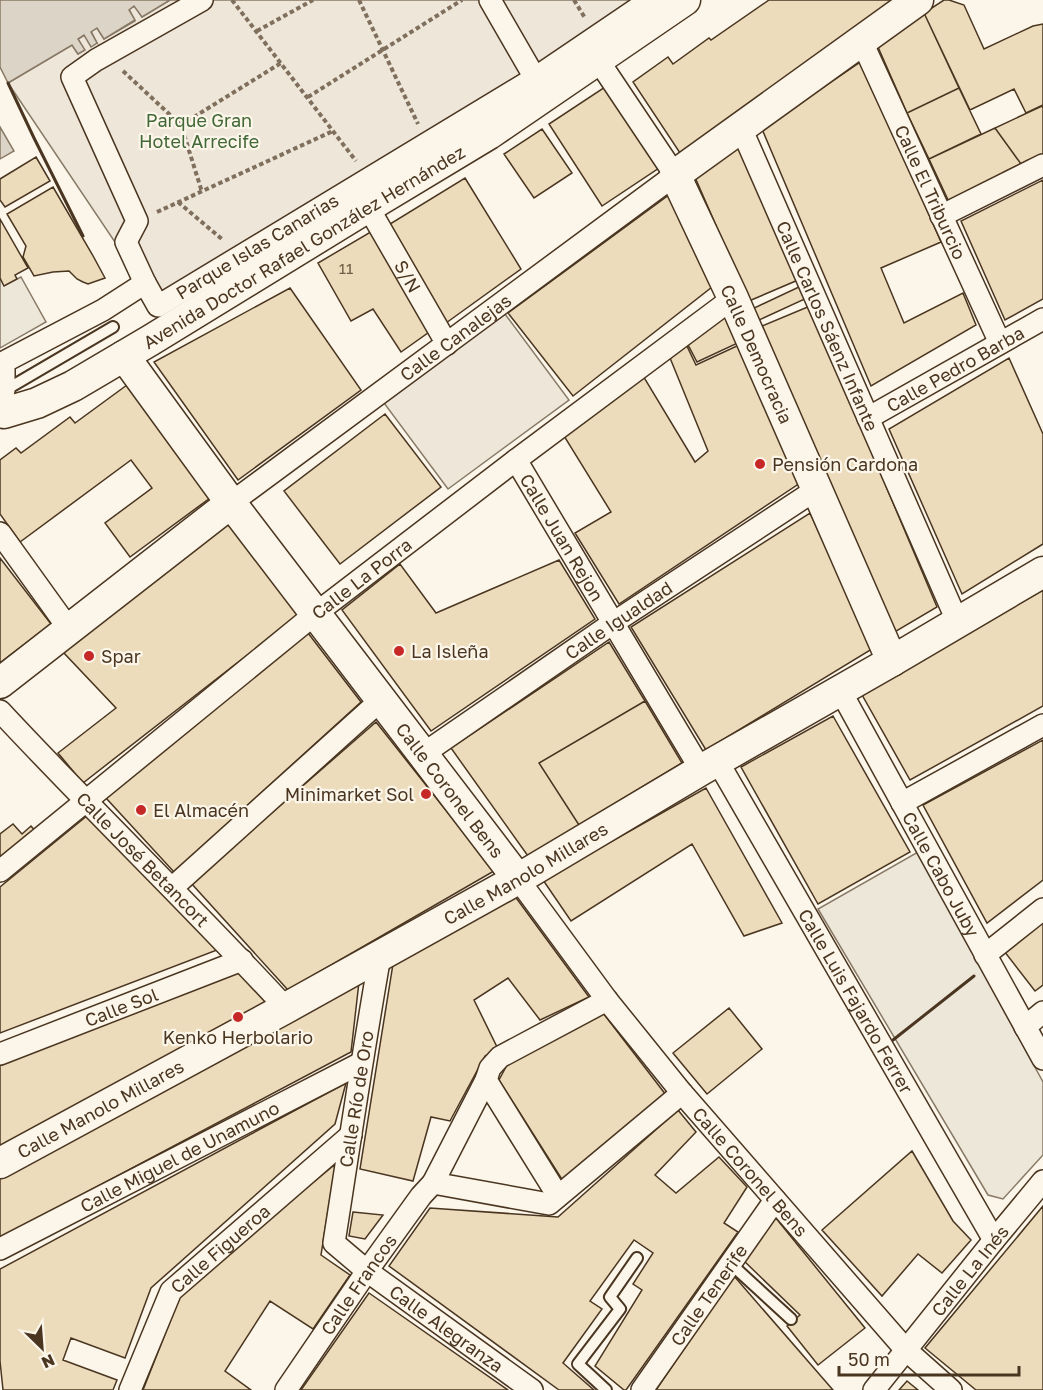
<svg xmlns="http://www.w3.org/2000/svg" width="1043" height="1390" font-family="'Golos Text',sans-serif">
<style>
.green{fill:#ede6d9;stroke:#887966;stroke-width:1.5}
.parking{fill:#ede7d9;stroke:#887966;stroke-width:1.5}
.water{fill:#dcd4c6;stroke:#887966;stroke-width:1.5}
.building{fill:#ecdcbc;stroke:#4a3520;stroke-width:1.5}
.lines{fill:none;stroke-linecap:round;stroke-linejoin:round}
.lane-casing{stroke:#4a3520;stroke-width:14}
.street-casing{stroke:#4a3520;stroke-width:24}
.secondary-casing{stroke:#4a3520;stroke-width:33}
.path{stroke:#7f6f5c;stroke-width:4;stroke-dasharray:4.5 3;stroke-linecap:butt}
.lane{stroke:#fbf6e9;stroke-width:10}
.street{stroke:#fbf6e9;stroke-width:21}
.secondary{stroke:#fbf6e9;stroke-width:30}
.wall{stroke:#4a3520;stroke-width:3}
.poi-dot{fill:#c62828;stroke:#fbf6e9;stroke-width:2}
.labels{text-anchor:middle;dominant-baseline:central;stroke-width:4.5;stroke-linejoin:round;paint-order:stroke}
.number-label{font-size:15px;fill:#725f47}
.park-label{font-size:18px;fill:#436837;stroke:#fbf6e9}
.street-label{font-size:18px;fill:#4a3520;stroke:#fbf6e9}
.poi-label{font-size:18px;fill:#4a3520;stroke:#fbf6e9;text-anchor:start}
</style>
<rect width="100%" height="100%" fill="#fbf6e9"/>
<path class="green" d="M170,0H641L158,306L8,83L72,45L78,54L84,50L78,39L85,35L97,43L91,31L97,28L104,39L135,21L129,9L135,6L142,17Z
M505,314L569,400L448,489L384,403Z"/>
<path class="parking" d="M21,277L46,322L0,348V278L5,285Z
M918,852L1043,1082V1155L1003,1199L988,1195L818,909Z"/>
<path class="water" d="M0,0H170L142,17L134,6L129,10L135,20L104,39L97,28L91,32L97,43L91,47L84,35L78,39L85,50L78,54L72,45L8,83L0,67Z
M0,127L14,151L0,159Z"/>
<path class="building" d="M769,0H894L680,153L633,82L668,57L673,64L709,38L711,40Z
M944,0H949L964,5L984,49L1033,26L1043,24V105L1026,113L1014,89L970,110L924,13Z
M924,13L959,88L907,113L878,47Z
M862,61L941,242L881,268L904,323L963,293L976,325L871,386L762,129Z
M605,87L659,168L602,206L549,124Z
M959,88L981,134L929,159L907,113Z
M1042,106L1043,108V160L1032,166L1028,160L1021,164L995,128Z
M995,128L1021,164L1004,172L1007,177L950,204L929,159Z
M542,129L572,173L534,198L504,154Z
M741,146L798,280L749,301L694,175Z
M36,157L50,181L5,207L0,200V179Z
M465,178L521,269L446,323L390,224Z
M1043,180V299L1005,320L961,221Z
M53,187L92,254L105,278L88,284L83,282L77,279L69,271L53,272L34,276L23,257L26,246L7,214Z
M673,192L712,287L573,396L508,313Z
M0,219L28,268L15,275L17,279L4,286L0,278Z
M374,230L432,330L401,352L373,309L351,321L318,263Z
M801,286L807,298L757,321L752,309Z
M290,288L361,390L238,480L154,362Z
M810,306L937,607L893,633L762,326Z
M729,314L742,341L697,362L685,339Z
M684,340L696,365L739,345L800,483L619,604L575,533L611,512L564,436L642,374L695,462L708,451L668,353Z
M1009,358L1043,434V544L962,594L889,429Z
M127,385L210,498L130,557L105,523L152,488L131,460L20,542L0,514V460L16,448L21,453L70,417L75,423Z
M385,414L441,487L340,564L284,491Z
M810,513L872,649L706,750L631,627Z
M230,522L301,613L83,783L58,753L116,708L63,652Z
M0,558L51,624L0,663Z
M559,560L595,619L431,731L342,610L400,564L436,613Z
M1043,590V706L910,780L861,693Z
M308,633L361,702L174,872L106,798Z
M609,642L645,701L539,763L579,825L528,856L451,748Z
M645,701L682,763L579,825L539,763Z
M833,716L910,852L818,904L741,767Z
M376,722L494,871L288,990L191,883Z
M1043,740V880L987,923L923,805Z
M706,788L782,923L744,936L692,844L571,921L543,880Z
M88,815L217,950L0,1033V887Z
M13,824L22,834L31,826L37,833L0,863V834Z
M514,895L589,997L540,1020L508,978L474,1000L498,1049L485,1056L450,1121L431,1117L413,1181L360,1169L393,964Z
M1043,921V985L1035,991L1004,951Z
M238,971L267,1003L0,1149V1059Z
M359,982L351,1052L0,1238V1177Z
M729,1008L762,1049L707,1094L673,1053Z
M603,1013L666,1095L563,1181L499,1080L507,1065Z
M346,1083L335,1124L151,1288L125,1358L71,1338L63,1360L117,1380L113,1390H3L0,1361V1269Z
M678,1110L696,1132L655,1175L676,1193L719,1157L747,1187L724,1223L738,1232L626,1390H624L595,1366L642,1290L633,1284L653,1253L634,1240L590,1301L602,1309L563,1363L594,1390H559L389,1266L430,1208L558,1217Z
M912,1151L953,1221L971,1240L942,1273L918,1254L882,1296L822,1230Z
M333,1166L335,1167L321,1255L350,1275L313,1329L270,1301L225,1371L251,1390H143L182,1291Z
M1043,1206V1390H976L925,1348Z
M353,1212L383,1215L365,1239L349,1236Z
M775,1217L865,1328L818,1365L787,1326L800,1315L743,1260Z
M734,1276L833,1390H656Z
M369,1293L508,1390H301Z
M907,1381L918,1390H899Z"/>
<g class="lines">
<g class="lane-casing">
<path id="lane" d="M2,392L113,327
M731,1264L791,1319
M606,1390L578,1364L620,1309L610,1297L637,1258"/>
</g>
<g class="street-casing">
<g id="street">
<path d="M490,0L535,78"/>
<path id="s1" d="M862,42L1000,343"/>
<path id="s2" d="M741,128L958,623"/>
<path id="s3" d="M368,207L447,344"/>
<path d="M941,216L1043,165"/>
<path id="s4" d="M145,283L158,306L535,78L650,0"/>
<path d="M4,391V362L103,310L145,283L126,242L137,221L72,77L96,60L202,0"/>
<path id="s5" d="M868,418L1043,319"/>
<path id="s6" d="M516,460L701,770"/>
<path id="s7" d="M231,503L675,175L598,60"/>
<path d="M0,533L69,629"/>
<path id="s8" d="M840,690L1043,1059"/>
<path id="s9" d="M0,711C94,812 193,907 286,1008"/>
<path id="s10" d="M423,754L613,623L817,489"/>
<path id="s11" d="M718,762L994,1240"/>
<path d="M902,803L1043,725"/>
<path id="s12" d="M0,871L315,614L516,460L733,298"/>
<path id="s13" d="M518,879L607,1000L682,1093L906,1350L951,1390"/>
<path d="M172,888L382,699"/>
<path d="M985,955L1043,909"/>
<path id="s14" d="M380,956C363,1051 349,1147 334,1243L367,1271L532,1390"/>
<path d="M1025,1027L1043,1012"/>
<path id="s15" d="M0,1054L242,960"/>
<path d="M486,1080L558,1196"/>
<path d="M433,1183L549,1204L682,1093"/>
<path id="s16" d="M0,1249L361,1063"/>
<path id="s17" d="M130,1390L171,1291L351,1135"/>
<path id="s18" d="M286,1390L367,1271L421,1196L433,1183L486,1080L490,1068L500,1057L607,1000"/>
<path id="s19" d="M642,1390L775,1200"/>
<path id="s20" d="M874,1390L994,1240L1043,1181"/>
</g>
</g>
<g class="secondary-casing">
<g id="secondary">
<path id="s21" d="M124,356L231,503L518,879"/>
<path id="s22" d="M0,412L4,413L37,403L73,386L151,340L368,207L489,134L685,0"/>
<path d="M892,661L733,298L675,175L918,0"/>
<path d="M0,683L231,503"/>
<path id="s23" d="M0,1163L286,1008L518,879L701,770L892,661L1043,572"/>
</g>
</g>
<path class="path" d="M232,0L356,161
M359,0L418,124
M574,0L585,18
M257,31L313,0
M123,71L181,125L202,192
M308,97L462,0
M181,125L281,63
M178,202L223,240
M157,212L333,131"/>
<use href="#lane" class="lane"/>
<use href="#street" class="street"/>
<use href="#secondary" class="secondary"/>
<path class="wall" d="M8,83L34,138L83,236
M893,1040L974,976"/>
</g>
<g class="poi-dot">
<circle cx="760" cy="464" r="6"/>
<circle cx="399" cy="651" r="6"/>
<circle cx="89" cy="656" r="6"/>
<circle cx="426" cy="794" r="6"/>
<circle cx="141" cy="810" r="6"/>
<circle cx="238" cy="1017" r="6"/>
</g>
<g class="labels">
<g class="number-label">
<text x="346" y="268">11</text>
</g>
<g class="park-label">
<text x="199" y="120">Parque Gran<tspan x="199" dy="21">Hotel Arrecife</tspan></text>
</g>
<g class="street-label">
<text stroke="none"><textPath href="#s1" startOffset="165">Calle El Triburcio</textPath></text>
<text stroke="none"><textPath href="#s4" startOffset="142">Parque Islas Canarias</textPath></text>
<text stroke="none"><textPath href="#s22" startOffset="348">Avenida Doctor Rafael González Hernández</textPath></text>
<text stroke="none"><textPath href="#s3" startOffset="80">S/N</textPath></text>
<text stroke="none"><textPath href="#s2" startOffset="216">Calle Carlos Sáenz Infante</textPath></text>
<text stroke="none"><textPath href="#s7" startOffset="279">Calle Canalejas</textPath></text>
<text transform="translate(757 354) rotate(66)">Calle Democracia</text>
<text stroke="none"><textPath href="#s5" startOffset="100">Calle Pedro Barba</textPath></text>
<text stroke="none"><textPath href="#s6" startOffset="90">Calle Juan Rejon</textPath></text>
<text stroke="none"><textPath href="#s12" startOffset="465">Calle La Porra</textPath></text>
<text stroke="none"><textPath href="#s10" startOffset="237">Calle Igualdad</textPath></text>
<text stroke="none"><textPath href="#s21" startOffset="543">Calle Coronel Bens</textPath></text>
<text stroke="none"><textPath href="#s9" startOffset="206">Calle José Betancort</textPath></text>
<text stroke="none"><textPath href="#s23" startOffset="600">Calle Manolo Millares</textPath></text>
<text stroke="none"><textPath href="#s8" startOffset="210">Calle Cabo Juby</textPath></text>
<text stroke="none"><textPath href="#s11" startOffset="276">Calle Luis Fajardo Ferrer</textPath></text>
<text stroke="none"><textPath href="#s15" startOffset="130">Calle Sol</textPath></text>
<text transform="translate(356 1099) rotate(-81)">Calle Río de Oro</text>
<text stroke="none"><textPath href="#s23" startOffset="114">Calle Manolo Millares</textPath></text>
<text stroke="none"><textPath href="#s16" startOffset="202">Calle Miguel de Unamuno</textPath></text>
<text stroke="none"><textPath href="#s13" startOffset="374">Calle Coronel Bens</textPath></text>
<text stroke="none"><textPath href="#s17" startOffset="172">Calle Figueroa</textPath></text>
<text stroke="none"><textPath href="#s20" startOffset="153">Calle La Inés</textPath></text>
<text stroke="none"><textPath href="#s18" startOffset="128">Calle Francos</textPath></text>
<text stroke="none"><textPath href="#s19" startOffset="116">Calle Tenerife</textPath></text>
<text stroke="none"><textPath href="#s14" startOffset="432">Calle Alegranza</textPath></text>
</g>
<g class="poi-label">
<text x="772" y="464">Pensión Cardona</text>
<text x="411" y="651">La Isleña</text>
<text x="101" y="656">Spar</text>
<text x="414" y="794" text-anchor="end">Minimarket Sol</text>
<text x="153" y="810">El Almacén</text>
<text x="238" y="1037" text-anchor="middle">Kenko Herbolario</text>
</g>
</g>
<g transform="translate(42 1348) rotate(155)" stroke="#fbf6e9" stroke-width="4.5" paint-order="stroke">
<path d="M0-4.5L10 22L0 15L-10 22Z" fill="#4a3520"/>
<text y="-9" font-size="16" font-weight="bold" text-anchor="middle" fill="#4a3520">N</text>
</g>
<path d="M839 1366v9h180v-9" fill="none" stroke="#4a3520" stroke-width="3"/>
<text x="848" y="1366" font-size="18" fill="#4a3520" stroke="#fbf6e9" stroke-width="4.5" paint-order="stroke">50 m</text>
</svg>
